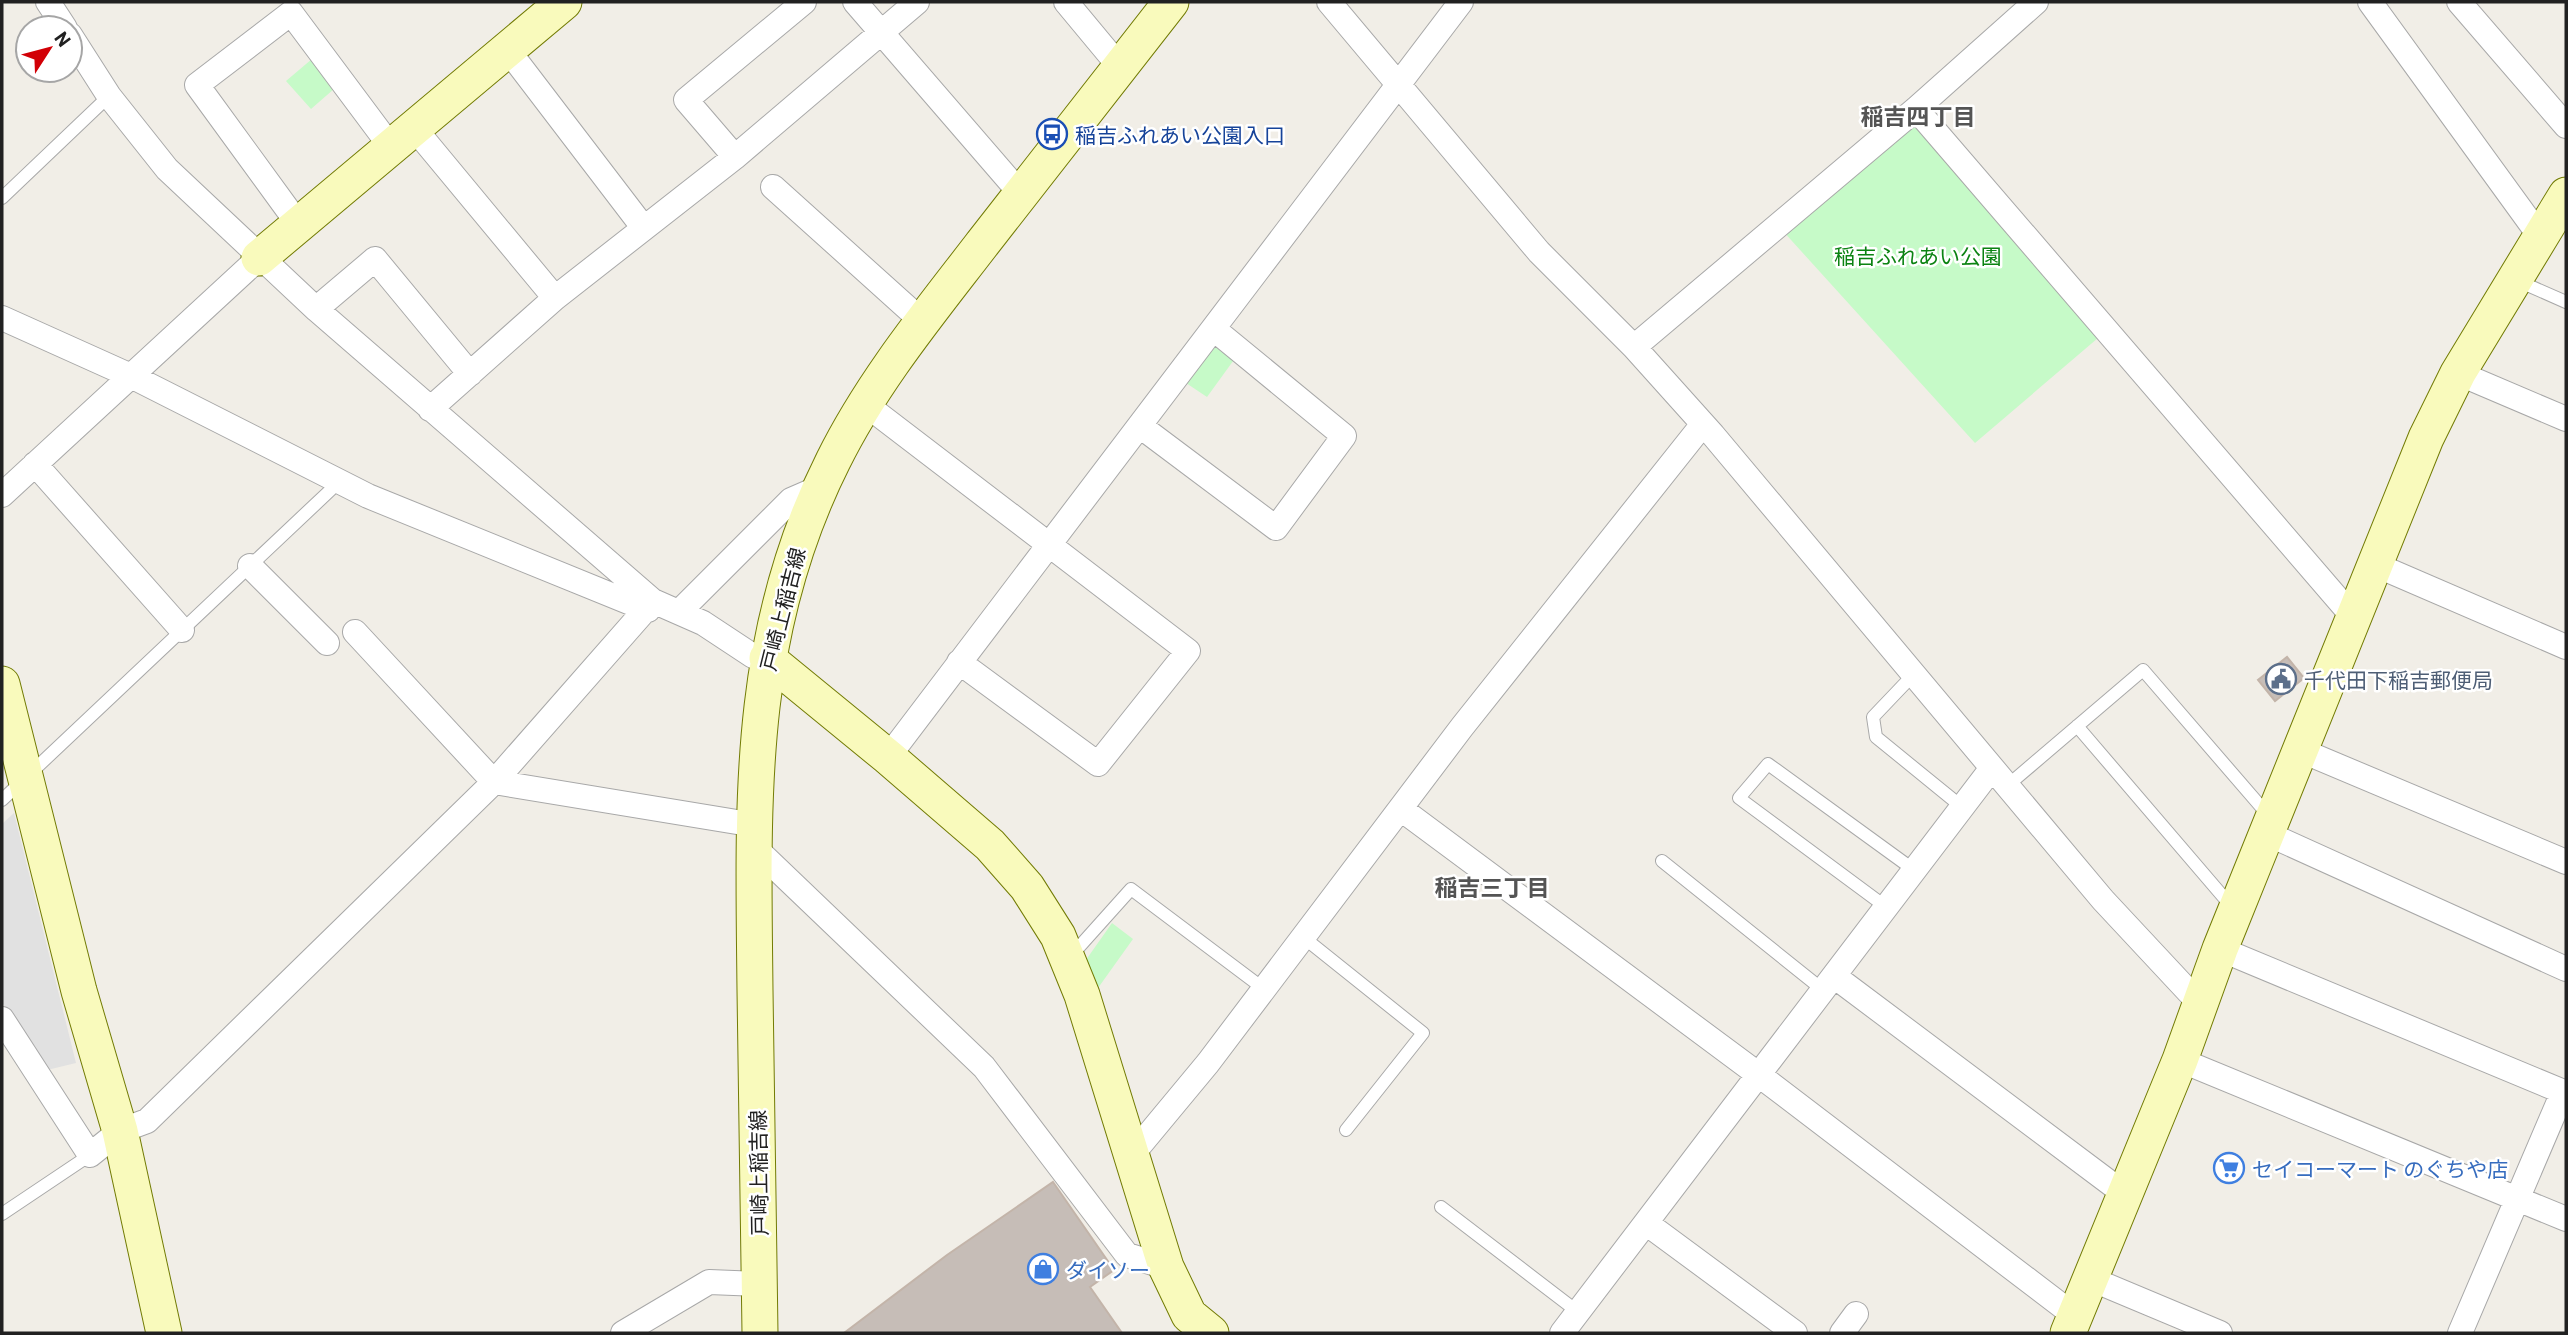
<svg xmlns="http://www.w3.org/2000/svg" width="2568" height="1335" font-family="Barlow,'Noto Sans JP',sans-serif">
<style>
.park{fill:#c6fac8}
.parking{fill:#e1e1e1}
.building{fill:#c6bdb7;stroke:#c3b4a9;stroke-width:2}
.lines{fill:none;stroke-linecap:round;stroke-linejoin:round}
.lane-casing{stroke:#a8a8a8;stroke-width:14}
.street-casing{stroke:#a8a8a8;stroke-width:26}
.secondary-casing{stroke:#727b04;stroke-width:37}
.lane{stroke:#fff;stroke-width:12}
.street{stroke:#fff;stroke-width:24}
.secondary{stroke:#f9fabc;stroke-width:35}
.labels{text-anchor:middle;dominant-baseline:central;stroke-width:5;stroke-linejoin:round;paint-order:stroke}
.transit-label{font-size:21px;fill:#164399;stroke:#fff;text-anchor:start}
.park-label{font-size:21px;fill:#0b8312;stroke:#fff}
.street-label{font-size:21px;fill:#212121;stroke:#fff}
.service-label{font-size:21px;fill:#4e5e75;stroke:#fff;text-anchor:start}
.shop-label{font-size:21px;fill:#366cbe;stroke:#fff;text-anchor:start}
.neighbourhood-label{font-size:23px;font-weight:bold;fill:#545454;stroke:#fff}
</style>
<rect width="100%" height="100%" fill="#f1eee7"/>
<path class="park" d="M319,53L342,82L311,109L286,81Z
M1915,121L2098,338L1975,443L1782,230Z
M1213,342L1236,357L1207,397L1183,381Z
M1112,923L1133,939L1088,1002L1076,974Z"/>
<path class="parking" d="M14,813L76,1063L43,1071L2,1002V824Z"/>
<path class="building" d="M2287,657L2304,678L2275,701L2258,680Z
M1053,1182L1114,1270L1090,1287L1122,1333H844L947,1255Z"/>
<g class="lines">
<g class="lane-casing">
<path id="lane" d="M2,198L109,96
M2516,280L2566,302
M1914,674L1873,717L1876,737L1962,807
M2077,726L2232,907
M2007,786L2143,670L2269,816
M2,800L339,482
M1662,861L1823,990
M1886,907L1739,798L1768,764L1914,870
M1303,937L1423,1033L1346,1130
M1070,957L1131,889L1264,989
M1441,1207L1578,1312
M2,1214L90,1155"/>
</g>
<g class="street-casing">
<path id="street" d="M48,2L65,28
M855,2L1021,194
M1066,2L1120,67
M1329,2L1539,252L1634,347L1713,435L2103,900L2201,1005
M2370,2L2542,239
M2459,2L2566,126
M70,35L109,96L167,169L316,309L653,601L703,623L753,656L767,658
M507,49L643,227
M1916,109L2355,619
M414,128L555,298
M735,157L686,100L804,2
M773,187L923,322
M299,225L197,85L291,13L391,147
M316,309L375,259L470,374
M2,318L131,376L368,496L648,610
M1634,347L1916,109L2036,2
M2458,373L2566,419
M865,404L1188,651L1098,764L959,662
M430,409L555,298L735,157L917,2
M1140,426L1276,528L1344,436L1215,330
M35,464L182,630
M2,495L259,258
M2376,565L2566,647
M250,566L327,643
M679,612L791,500L821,487
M355,632L494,782L755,825
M2300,750L2566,862
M888,757L1461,2
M1401,809L1759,1075L2075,1316
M2268,834L2566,969
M754,847L984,1067L1127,1255L1166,1267
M2220,949L2566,1093
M1834,976L2126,1195
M2,1019L90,1155L120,1131L147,1121L494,782L653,601
M2180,1060L2566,1219
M1130,1157L1208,1063L1462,727L1703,424
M1646,1223L1795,1333
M2091,1279L2220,1333
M623,1333L709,1282L759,1284
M1562,1333L1992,768
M1842,1333L1856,1314
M2460,1333L2563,1092"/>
</g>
<g class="secondary-casing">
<path id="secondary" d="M259,258L564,2
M767,658L888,757L990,845L1027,887L1058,936L1082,995L1166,1267L1189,1315L1211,1333
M2,684L79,991L120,1131L164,1333
M760,1333C758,1219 757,1104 755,990C753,801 746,634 833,461C872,382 929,313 982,244C1045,163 1108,82 1171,2
M2068,1333L2180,1060L2220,949L2426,438L2458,373L2566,195"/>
</g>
<use href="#lane" class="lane"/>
<use href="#street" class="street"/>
<use href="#secondary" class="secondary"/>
</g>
<defs>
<g id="bus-ring" transform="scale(1.575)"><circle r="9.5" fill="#fff" stroke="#1a4fb4" stroke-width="1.5"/><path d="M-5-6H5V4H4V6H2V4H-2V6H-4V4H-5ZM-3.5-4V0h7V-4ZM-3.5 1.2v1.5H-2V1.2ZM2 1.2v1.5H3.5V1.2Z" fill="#1a4fb4"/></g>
<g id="civic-ring" transform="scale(1.575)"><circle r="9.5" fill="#fff" stroke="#5c6f8a" stroke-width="1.5"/><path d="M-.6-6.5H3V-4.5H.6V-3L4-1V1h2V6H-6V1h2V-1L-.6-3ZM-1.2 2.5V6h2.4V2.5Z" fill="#5c6f8a"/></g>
<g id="supermarket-ring" transform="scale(1.575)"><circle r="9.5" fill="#fff" stroke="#3f7fe0" stroke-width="1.5"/><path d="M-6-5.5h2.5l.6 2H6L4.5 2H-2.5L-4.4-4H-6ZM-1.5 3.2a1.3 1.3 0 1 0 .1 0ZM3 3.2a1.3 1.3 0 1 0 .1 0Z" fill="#3f7fe0"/></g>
<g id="shop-ring" transform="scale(1.575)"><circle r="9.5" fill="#fff" stroke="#3f7fe0" stroke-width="1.5"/><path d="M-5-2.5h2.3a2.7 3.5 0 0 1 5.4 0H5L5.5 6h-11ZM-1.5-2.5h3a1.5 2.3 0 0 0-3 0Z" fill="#3f7fe0"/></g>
</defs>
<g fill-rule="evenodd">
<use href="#bus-ring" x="1052" y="134"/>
<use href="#civic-ring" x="2281" y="679"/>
<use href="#supermarket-ring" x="2229" y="1168"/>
<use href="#shop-ring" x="1043" y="1269"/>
</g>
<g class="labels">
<g class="transit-label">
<text x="1075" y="134">稲吉ふれあい公園入口</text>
</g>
<g class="park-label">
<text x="1918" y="255">稲吉ふれあい公園</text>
</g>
<g class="street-label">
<text transform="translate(782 609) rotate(-76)">戸崎上稲吉線</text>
<text transform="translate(758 1173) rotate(-91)">戸崎上稲吉線</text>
</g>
<g class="service-label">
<text x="2304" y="679">千代田下稲吉郵便局</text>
</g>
<g class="shop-label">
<text x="2252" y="1168">セイコーマート のぐちや店</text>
<text x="1066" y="1269">ダイソー</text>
</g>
<g class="neighbourhood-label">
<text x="1918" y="116">稲吉四丁目</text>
<text x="1492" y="887">稲吉三丁目</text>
</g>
</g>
<rect width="2568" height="1335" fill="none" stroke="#212121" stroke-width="7"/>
<g transform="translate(49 49) rotate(54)"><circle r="33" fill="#ffffff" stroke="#a6a6a6" stroke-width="2"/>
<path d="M0-5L12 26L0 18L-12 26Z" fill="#d20006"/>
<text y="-10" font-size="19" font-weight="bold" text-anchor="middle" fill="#212121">N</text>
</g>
</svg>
